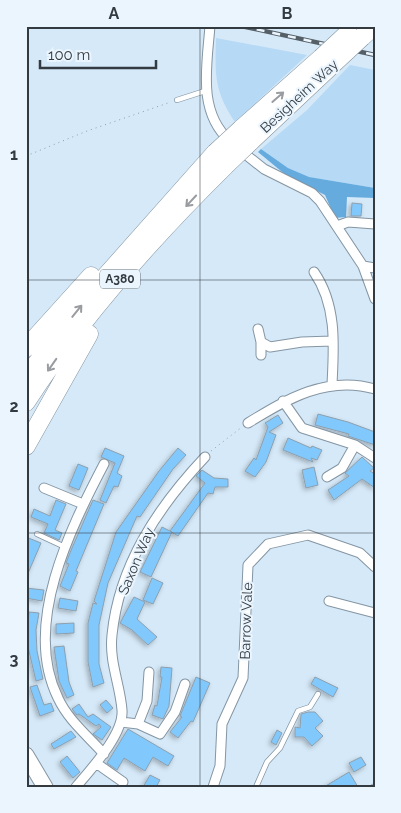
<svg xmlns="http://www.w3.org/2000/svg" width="401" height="813" font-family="Raleway,sans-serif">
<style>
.green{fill:#b6d9f5}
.forest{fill:#65abde}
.building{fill:#81c8fc;stroke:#8d9fad;filter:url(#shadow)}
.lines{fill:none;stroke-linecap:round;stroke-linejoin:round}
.lane-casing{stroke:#8495a3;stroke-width:6}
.street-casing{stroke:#8495a3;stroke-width:11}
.primary-casing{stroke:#8495a3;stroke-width:17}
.highway-casing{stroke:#8495a3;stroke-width:19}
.path{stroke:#8f9da8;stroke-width:1;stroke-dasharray:1 4;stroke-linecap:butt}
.lane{stroke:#fff;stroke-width:4.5}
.street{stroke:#fff;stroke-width:9}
.primary{stroke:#fff;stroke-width:15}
.highway{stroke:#fff;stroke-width:18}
.rail-casing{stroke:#555f67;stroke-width:4.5}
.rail{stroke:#eaf5fe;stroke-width:2.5;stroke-dasharray:8;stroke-linecap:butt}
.highway-bridge-casing{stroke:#8495a3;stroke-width:19;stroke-linecap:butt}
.highway-bridge{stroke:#fff;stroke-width:18}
.oneway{stroke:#999ca0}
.grid{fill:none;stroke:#333a40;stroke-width:1;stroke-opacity:0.55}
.labels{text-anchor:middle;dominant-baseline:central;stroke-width:4;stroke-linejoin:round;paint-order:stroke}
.shield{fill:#eaf5fe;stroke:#6a7279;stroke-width:1}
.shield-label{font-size:12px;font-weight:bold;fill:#333a40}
.street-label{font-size:14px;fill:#333a40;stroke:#eaf5fe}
.neatline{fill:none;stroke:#333a40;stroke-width:2}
.grid-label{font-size:16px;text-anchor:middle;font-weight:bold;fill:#333a40}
</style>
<defs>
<filter id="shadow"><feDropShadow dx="-2" dy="2" stdDeviation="2.5" flood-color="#0004"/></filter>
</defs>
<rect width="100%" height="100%" fill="#d6e9f8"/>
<path class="green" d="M216,38L307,55L235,122C214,91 215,74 216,38Z
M350,65L375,70V188L308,177L288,168L261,149L307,110Z"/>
<path class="forest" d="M261,149L288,168L309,177L375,188V198L347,197L346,217L335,218L325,195L287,176L258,152Z"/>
<path class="building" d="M352,203L362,204L361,216H351Z
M318,414L348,422L375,432V445L348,436L349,434L315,425Z
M278,415L283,423L269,432L276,435L266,462L255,477L245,471L254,458L256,460L268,427L265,423Z
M288,438L311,448L312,446L322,450L317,460L311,458L313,462L283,450Z
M105,448L124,456L117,473L122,476L118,487L114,486L106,503L100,500L115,463L101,457Z
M178,448L186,455L173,469L140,517L137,516L108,583L99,625V664L104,683L93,687L88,662V623L93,603L97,604L94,601L116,532L159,471Z
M362,457L374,468L370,471L375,474V488L362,479L334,500L328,490L349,476L345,473Z
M78,464L88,468L79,490L69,486Z
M314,467L318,485L306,488L302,470Z
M202,470L214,478L228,479V487H215L213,494L208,493L178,536L170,531L205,483L196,476Z
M56,500L66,504L55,530L62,533L59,540L44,533L48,524L31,517L34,509L50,516Z
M93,500L104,504L76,571L78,572L70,591L60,586L69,564L66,563L72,548Z
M162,527L172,532L151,577L140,572Z
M26,537L41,543L26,578Z
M152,578L163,583L153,604L143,600Z
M26,588L44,590L42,601L26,598Z
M134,597L145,602L137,619L157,637L148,645L132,630L120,623Z
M60,598L78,601L76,611L58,608Z
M29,612L39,613L36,630L37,651L43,679L36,681L28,647L26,648Z
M74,623V633L56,634V624Z
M64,646L69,682L74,695L67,698L59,681L54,647Z
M161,667L172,668L169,706L163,719L152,715L155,705L157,706L162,677H160Z
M196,677L210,683L193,722L191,721L178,738L170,732L182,717L180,716Z
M315,677L338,688L333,697L311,684Z
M37,685L44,705L51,703L54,711L40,716L30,687Z
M106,700L113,708L107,713L100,705Z
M79,704L88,717L93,714L111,727L102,740L93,734L101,727L99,724L96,726L79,714L77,715L72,709Z
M308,712H315L323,721L315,728L323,736L312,746L304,737H295V727L300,728L301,714Z
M128,729L174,756L168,766L153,757L145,771L124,758L117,770L107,763Z
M277,730L282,733L276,745L271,742Z
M71,731L76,737L54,749L51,744Z
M67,756L80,772L73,778L60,762Z
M361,757L366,765L354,772L349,763Z
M349,772L358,787H324Z
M150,775L160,780L156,787H143Z"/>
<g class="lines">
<g class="lane-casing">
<path id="lane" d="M177,100L205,91
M37,534L65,547
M256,787L267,762L280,748L298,711L310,707L318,694
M373,787L375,786"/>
</g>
<g class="street-casing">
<path id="street" d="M210,26C207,65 197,112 230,141
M240,150L264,169L312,193L320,201L363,266L375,299
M337,226L348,222L375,224
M363,266L375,268
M314,272C337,305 334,346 332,384
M258,329L261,342L270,347L302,342L332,341
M261,342V355
M283,401L302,428L355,445L375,458
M248,423C287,399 327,375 375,389
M327,477L342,468L355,445
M44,488L83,504
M329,601L375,613
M121,722L138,724L160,734L175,712L185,684
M138,724L147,701L149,672
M104,754C88,736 68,720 58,698C22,625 70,529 104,464
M96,763L123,782
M76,787C91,769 124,734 122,710C120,684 109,662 112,635C119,565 158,507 205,457
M213,787L220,766L222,724L243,678L248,565L268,544L308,535L360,553L375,567"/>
</g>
<g class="primary-casing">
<path id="primary" d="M26,755L45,787"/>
</g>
<g class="highway-casing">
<path id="highway" d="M362,37L374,26
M241,129L321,58
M250,142L333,64
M26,348L91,276
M26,377L96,287L215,153
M26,402C82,316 152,238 225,166
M26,446L89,334"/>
</g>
<path class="path" d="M26,156L87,131L171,102
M211,451L242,427"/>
<use href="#lane" class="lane"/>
<use href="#street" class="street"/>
<use href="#primary" class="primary"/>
<use href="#highway" class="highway"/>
<g class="rail-casing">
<path id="rail" d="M241,26L375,55"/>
</g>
<use href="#rail" class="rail"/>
<g class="highway-bridge-casing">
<path id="highway-bridge" d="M321,58L348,33
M333,64L362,37
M215,153L241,129
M225,166L250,142"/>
</g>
<use href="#highway-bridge" class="highway-bridge"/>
</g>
<defs><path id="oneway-shaft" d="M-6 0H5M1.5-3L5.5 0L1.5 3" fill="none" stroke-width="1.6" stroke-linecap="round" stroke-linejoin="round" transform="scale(1.25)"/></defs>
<g class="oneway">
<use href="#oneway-shaft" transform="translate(278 97) rotate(-41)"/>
<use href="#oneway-shaft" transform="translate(191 201) rotate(133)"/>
<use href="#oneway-shaft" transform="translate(77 311) rotate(-51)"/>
<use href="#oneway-shaft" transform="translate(52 365) rotate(125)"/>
</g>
<path class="grid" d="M200,26V787M26,280H375M26,533H375"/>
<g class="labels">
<rect class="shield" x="100" y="269.5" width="40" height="19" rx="4"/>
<g class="shield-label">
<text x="120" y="279">A380</text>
</g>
<g class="street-label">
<text transform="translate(299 96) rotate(-43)">Besigheim Way</text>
<text transform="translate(136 561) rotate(-67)">Saxon Way</text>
<text transform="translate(246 621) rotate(-88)">Barrow Vale</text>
</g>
</g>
<rect width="401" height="813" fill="none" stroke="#eaf5fe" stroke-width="55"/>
<path d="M40 60v8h116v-8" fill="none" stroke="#333a40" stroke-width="2.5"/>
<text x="48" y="60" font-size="15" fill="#333a40" stroke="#eaf5fe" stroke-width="4" paint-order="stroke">100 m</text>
<rect x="28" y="28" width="346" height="758" class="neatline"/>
<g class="grid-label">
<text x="114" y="19">A</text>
<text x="287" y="19">B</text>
<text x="14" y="160">1</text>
<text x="14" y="412">2</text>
<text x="14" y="665">3</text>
</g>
</svg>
